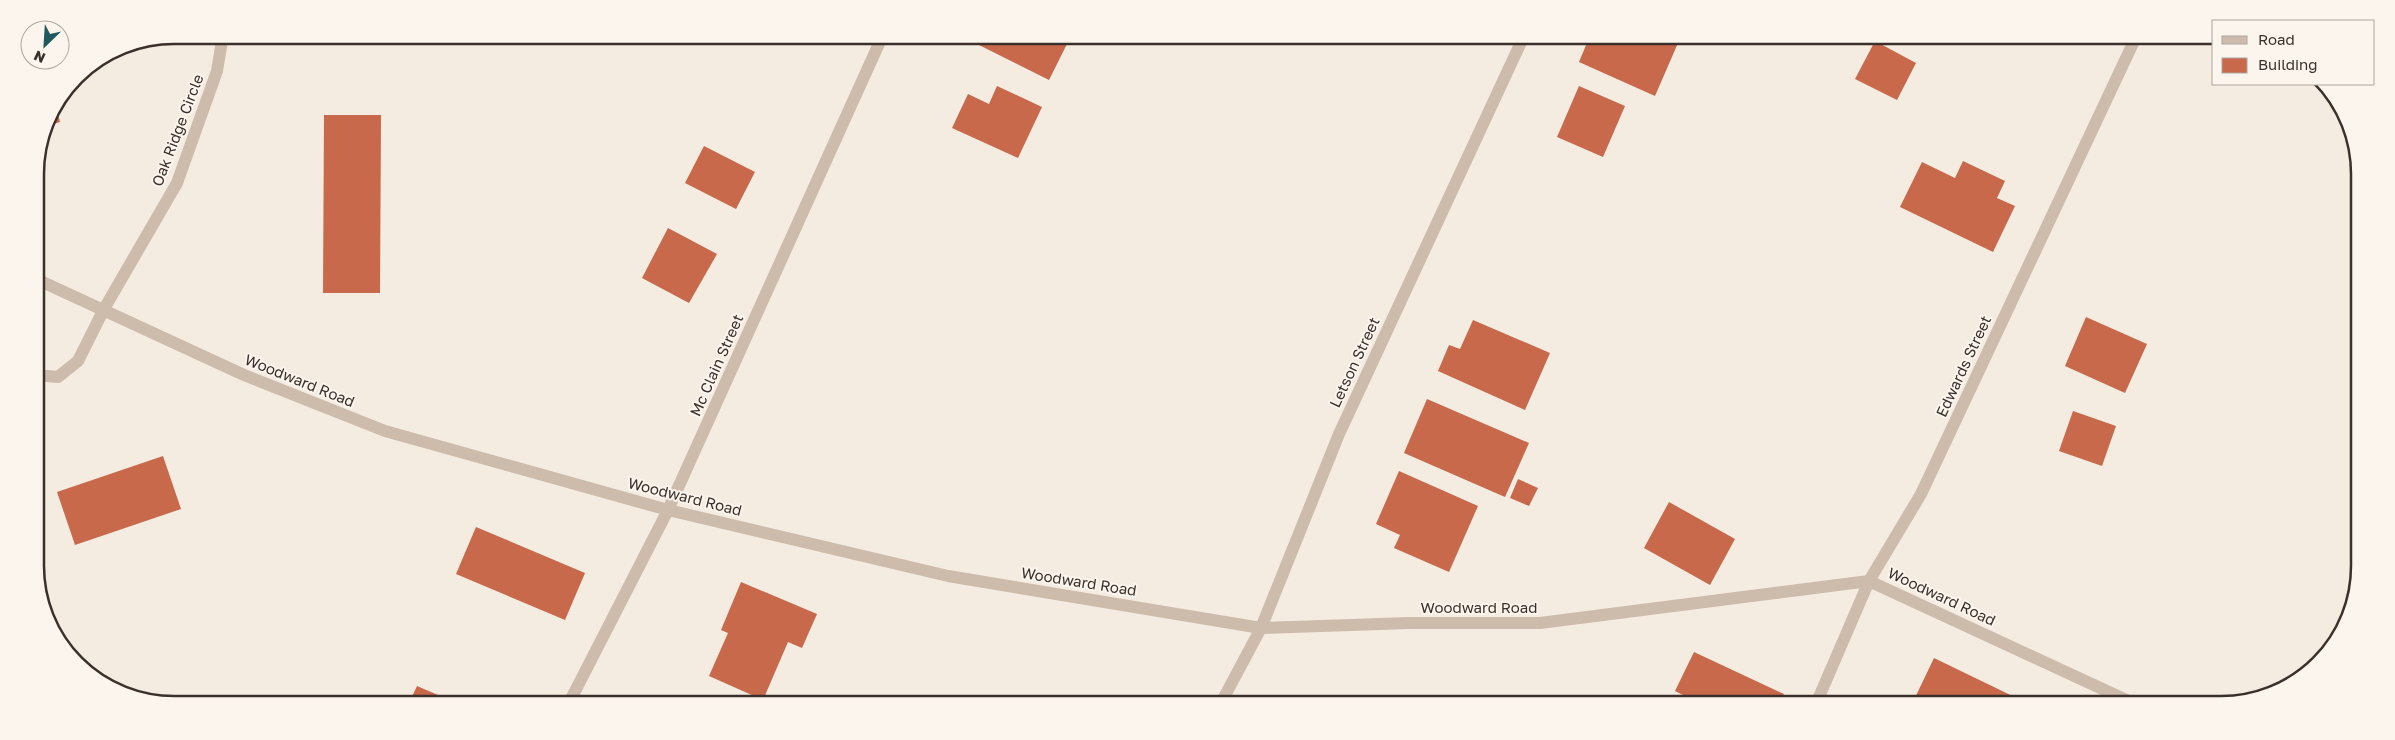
<svg xmlns="http://www.w3.org/2000/svg" width="2395" height="740" font-family="'Golos Text',sans-serif">
<style>
.building{fill:#c8694b}
.lines{fill:none;stroke-linecap:round;stroke-linejoin:round}
.lane{stroke:#cdbbac;stroke-width:12}
.street{stroke:#cdbbac;stroke-width:12}
.labels{text-anchor:middle;dominant-baseline:central;stroke-width:4;stroke-linejoin:round;paint-order:stroke}
.street-label{font-size:15px;fill:#3b302b;stroke:#fbf5ee}
.rim{fill:none;stroke:#3b302b;stroke-width:2.5}
</style>
<rect width="100%" height="100%" fill="#f4ebe1"/>
<path class="building" d="M968,37H1064L1069,40L1049,80L967,39Z
M1589,38H1666L1678,43L1655,96L1579,62Z
M1875,41L1916,63L1897,100L1855,79Z
M997,86L1042,107L1018,158L952,128L968,94L989,104Z
M1579,86L1625,106L1603,157L1557,137Z
M56,106L60,122L44,127L46,121Z
M324,115H381L380,293H323Z
M704,146L755,172L736,209L685,183Z
M1963,161L2005,181L1997,198L2015,206L1993,252L1900,207L1922,162L1955,178Z
M668,228L717,254L689,303L642,278Z
M2086,317L2147,344L2125,393L2065,366Z
M1473,320L1550,353L1525,410L1438,371L1449,345L1460,349Z
M1427,399L1529,443L1505,497L1404,453Z
M2073,411L2116,426L2102,466L2059,451Z
M163,456L181,509L75,545L57,492Z
M1399,471L1478,506L1449,572L1394,548L1400,535L1376,524Z
M1518,479L1538,488L1529,506L1510,498Z
M1669,502L1735,539L1710,585L1644,548Z
M476,527L585,573L565,620L456,574Z
M741,582L817,614L802,648L788,642L763,700L709,676L728,633L721,630Z
M1694,652L1784,694L1779,704H1701L1675,691Z
M1934,658L2029,704H1912Z
M417,686L452,701H410Z"/>
<g class="lines">
<path class="lane" d="M36,375L58,377L78,361L104,309"/>
<path class="street" d="M36,279L244,375L385,431L668,510L948,576L1261,628L1409,623H1540L1869,581L2137,705
M104,309L177,183L217,71L223,35
M570,701L668,510L882,37
M1221,703L1261,628L1339,434L1523,38
M1816,704L1869,581L1921,494L2135,39"/>
</g>
<g class="labels">
<g class="street-label">
<text transform="translate(177 130) rotate(-69)">Oak Ridge Circle</text>
<text transform="translate(1354 362) rotate(-65)">Letson Street</text>
<text transform="translate(716 365) rotate(-66)">Mc Clain Street</text>
<text transform="translate(1963 366) rotate(-65)">Edwards Street</text>
<text transform="translate(300 380) rotate(22)">Woodward Road</text>
<text transform="translate(685 496) rotate(14)">Woodward Road</text>
<text transform="translate(1079 581) rotate(9)">Woodward Road</text>
<text transform="translate(1942 596) rotate(25)">Woodward Road</text>
<text x="1479" y="607">Woodward Road</text>
</g>
</g>
<path d="M0 0H2395V740H0ZM174 44H2221A130 130 0 0 1 2351 174V566A130 130 0 0 1 2221 696H174A130 130 0 0 1 44 566V174A130 130 0 0 1 174 44Z" fill="#fbf5ee" fill-rule="evenodd"/>
<path class="rim" d="M174 44H2221A130 130 0 0 1 2351 174V566A130 130 0 0 1 2221 696H174A130 130 0 0 1 44 566V174A130 130 0 0 1 174 44Z"/>
<rect x="2212" y="20" width="162" height="65" fill="#fbf5ee" stroke="#aea6a0"/>
<rect x="2222" y="36" width="25" height="8" fill="#cdbbac" stroke="#aea6a0"/>
<text x="2258" y="45" font-size="15" fill="#3b302b">Road</text>
<rect x="2222" y="58" width="25" height="15" fill="#c8694b" stroke="#aea6a0"/>
<text x="2258" y="70" font-size="15" fill="#3b302b">Building</text>
<g transform="translate(45 45) rotate(205)"><circle r="24" fill="#fbf5ee" stroke="#aea6a0"/>
<path d="M0-4L9 19L0 12L-9 19Z" fill="#1f5a5e"/>
<text y="-8" font-size="14" font-weight="bold" text-anchor="middle" fill="#3b302b">N</text>
</g>
</svg>
